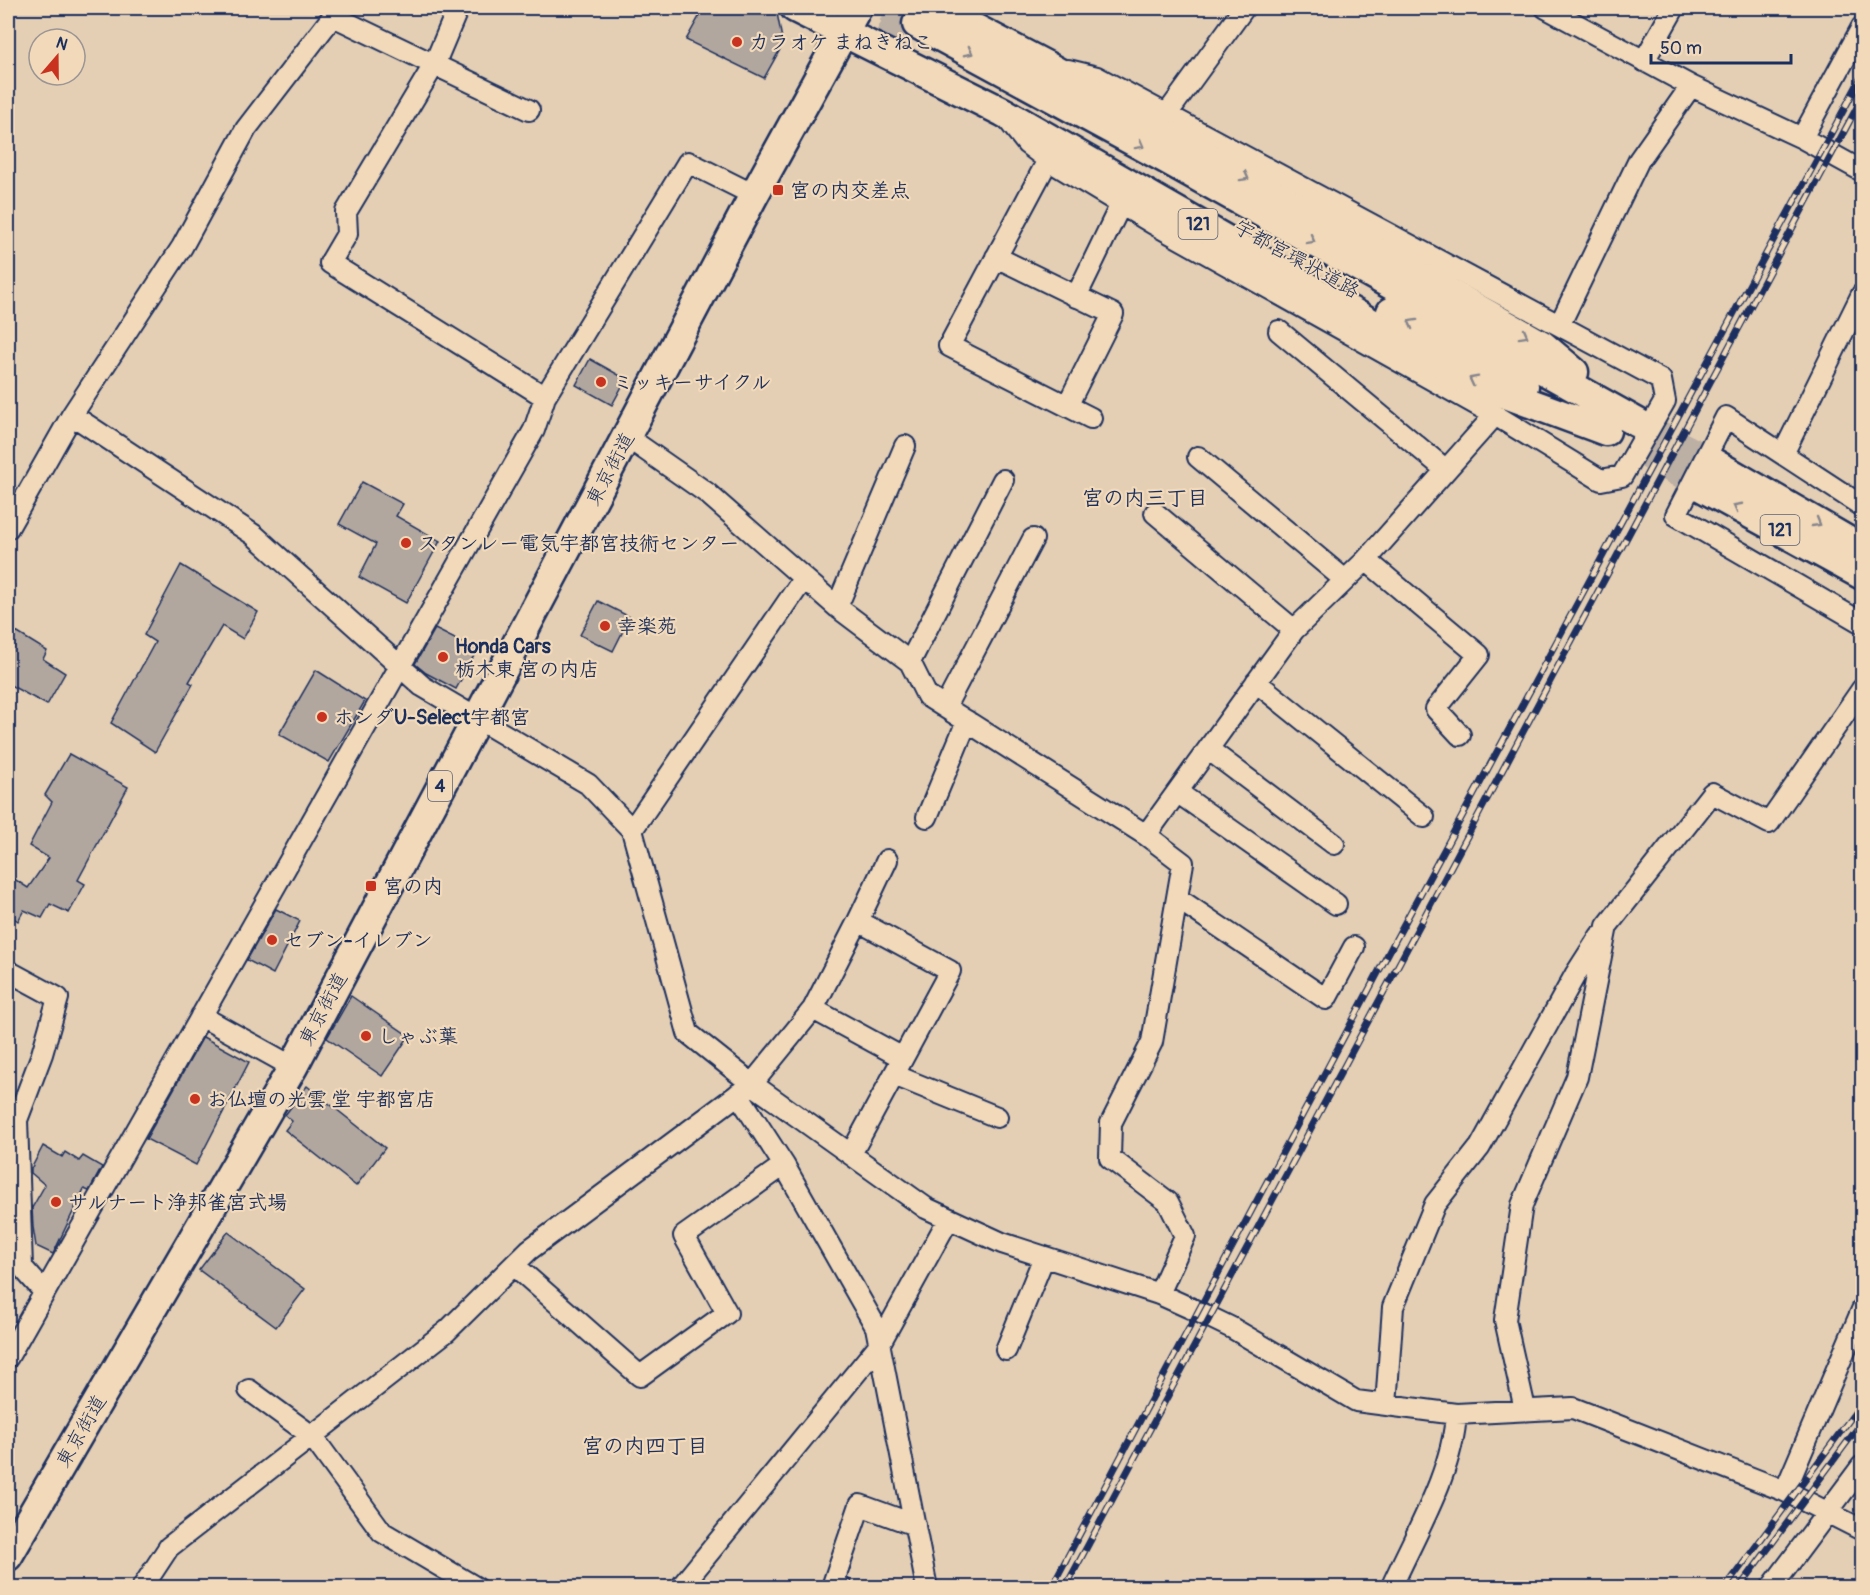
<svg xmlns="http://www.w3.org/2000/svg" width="1870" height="1595" font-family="Pangolin,'Klee One',sans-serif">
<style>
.building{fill:#b2a79f;stroke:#1b2f5e;stroke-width:1.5}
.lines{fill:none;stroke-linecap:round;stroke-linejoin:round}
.highway-tunnel{stroke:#bcafa3;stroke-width:28;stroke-dasharray:28 14;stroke-linecap:butt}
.minor-casing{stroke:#1b2f5e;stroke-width:24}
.highway-casing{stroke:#1b2f5e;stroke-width:33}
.minor{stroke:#f1d9b9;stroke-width:20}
.highway{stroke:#f1d9b9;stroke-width:28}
.rail-casing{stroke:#1b2f5e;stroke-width:7}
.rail{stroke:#f1d9b9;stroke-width:4.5;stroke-dasharray:14;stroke-linecap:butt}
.oneway{stroke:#86848c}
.poi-dot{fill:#c8321e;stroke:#f1d9b9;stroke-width:2}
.labels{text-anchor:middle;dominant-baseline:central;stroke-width:4.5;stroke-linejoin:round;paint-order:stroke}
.shield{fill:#f1d9b9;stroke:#5b6279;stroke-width:1.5}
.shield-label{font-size:18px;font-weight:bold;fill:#1b2f5e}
.poi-label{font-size:20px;font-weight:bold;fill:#1b2f5e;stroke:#f1d9b9;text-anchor:start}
.street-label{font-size:20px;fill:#1b2f5e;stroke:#f1d9b9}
.neighbourhood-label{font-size:21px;font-weight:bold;fill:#1b2f5e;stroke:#f1d9b9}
</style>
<rect width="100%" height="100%" fill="#e4cfb4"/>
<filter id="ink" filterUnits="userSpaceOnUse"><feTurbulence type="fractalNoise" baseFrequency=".0167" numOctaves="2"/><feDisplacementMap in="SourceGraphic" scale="12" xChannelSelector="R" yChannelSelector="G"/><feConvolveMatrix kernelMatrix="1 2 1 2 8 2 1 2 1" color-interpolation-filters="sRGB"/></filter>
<g filter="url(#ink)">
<path class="building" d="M704,8H767L777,13L783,44L764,78L686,40Z
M590,359L626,379L612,405L576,385Z
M362,482L403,504L396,516L440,541L406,603L359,577L376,544L339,524Z
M181,565L258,612L243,639L222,626L189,682L193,684L155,752L111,723L155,642L144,635Z
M598,601L630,617L613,651L580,635Z
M8,627L47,651L43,659L65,673L47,705L8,684Z
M435,629L477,650L456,689L426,673L415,664Z
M316,670L365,701L329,762L279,734Z
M69,754L128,787L78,880L85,884L69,913L50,904L42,918L24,910L18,921L8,914V875L28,888L49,858L29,846L52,802L45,795Z
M276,909L300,921L273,974L247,960Z
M351,996L409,1036L382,1076L327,1038Z
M203,1037L249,1062L196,1165L146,1139Z
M307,1086L385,1148L356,1186L285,1130L292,1121L285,1115Z
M43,1146L62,1157L65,1152L79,1161L83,1156L102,1167L89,1191L84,1189L53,1254L36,1246L33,1227L32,1208L45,1185L31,1173V1169Z
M228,1232L305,1289L276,1327L199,1270Z"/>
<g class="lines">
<path class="highway-tunnel" d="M841,8L902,39
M886,8L917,24
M1638,423L1712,462
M1628,443L1698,485"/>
<g class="minor-casing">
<path id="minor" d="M458,8L434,65L346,212L347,234L330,263L545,397
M1546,8L1691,86L1802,138L1862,27
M1644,61L1674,8
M1167,114L1244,8
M1009,121L1027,144L1048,160L1152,223L1495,415L1601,480L1622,476L1665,401L1661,380L1097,77L1068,70
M1802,138L1862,171
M1048,160L949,346L1091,418
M996,257L1113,314L1067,406
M1076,297L1121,204
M1560,324L1639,160L1691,86
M1279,331L1446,470
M72,415L254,535L422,686L588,784L632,830L688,1033L752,1084L926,1208L1002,1243L1159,1294L1199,1312L1232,1328L1356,1401L1456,1414L1573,1408L1785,1491L1862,1530
M627,437L707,493L837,607L910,662L927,696L1146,835L1183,863L1152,1042L1111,1123L1110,1158L1168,1202L1185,1236L1159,1294
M1783,454L1862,294
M1198,457L1345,580
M1862,506L1726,417L1676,515L1862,623
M1155,513L1294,630
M8,528L72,415L182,247L246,129L333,16L529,110
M1366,560L1479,655L1436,709L1460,735
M837,607L905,446
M910,662L1003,480
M1256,682L1424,817
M945,707L1033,539
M1208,749L1334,844
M1177,792L1336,904
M927,817L967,721
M632,830L804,578
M1146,835L1294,630L1366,560L1495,415
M1177,898L1326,999L1354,947
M8,971L58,998L42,1054L17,1120L22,1267L44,1292
M813,1009L903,1058
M201,1016L293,1067
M894,1075L997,1117
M738,1094L784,1165L876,1327L927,1588
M851,1154L950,971L858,921L887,860
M514,1265L640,1376L727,1313L684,1236L784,1165
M1006,1350L1044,1257
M8,1357L534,430L545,397L688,162L754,195
M249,1390L312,1436L382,1532L477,1588
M1386,1405L1393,1307L1435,1204L1480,1147L1575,975L1600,936
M1525,1409L1505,1320L1522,1205L1577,1077L1607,926L1712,793L1769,823L1862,689
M1785,1491L1862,1310
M142,1588L169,1547L447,1331L529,1250L752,1084L813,1009L858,921
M680,1588L879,1345L948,1220
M842,1588L833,1584L860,1505L915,1525
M1391,1588C1415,1534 1453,1472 1456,1414
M1771,1588L1862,1466"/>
</g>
<g class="highway-casing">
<path id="highway" d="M795,8L1003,112L1476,383L1606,431
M936,8L1047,66L1542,345L1574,372
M917,24L1166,159L1638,423
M1391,312L1524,386
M1712,462L1862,549
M1698,485L1862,575
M8,1556L293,1067L754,195L857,8"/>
</g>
<use href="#minor" class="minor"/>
<use href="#highway" class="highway"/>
<g class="rail-casing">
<path id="rail" d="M1051,1588L1397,937L1862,76
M1065,1588L1862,98
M1725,1588L1862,1403
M1739,1588L1862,1422"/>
</g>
<use href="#rail" class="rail"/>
</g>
<defs><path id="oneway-chevron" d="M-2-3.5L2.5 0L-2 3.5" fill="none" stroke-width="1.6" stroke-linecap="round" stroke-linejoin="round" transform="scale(1.5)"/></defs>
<g class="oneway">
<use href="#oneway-chevron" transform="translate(969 52) rotate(28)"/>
<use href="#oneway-chevron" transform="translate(1140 145) rotate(29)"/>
<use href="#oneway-chevron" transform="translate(1245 177) rotate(29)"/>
<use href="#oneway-chevron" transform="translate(1311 240) rotate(29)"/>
<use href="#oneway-chevron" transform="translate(1412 323) rotate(-151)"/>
<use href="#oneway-chevron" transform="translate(1524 335) rotate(29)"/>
<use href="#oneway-chevron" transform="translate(1473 380) rotate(-153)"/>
<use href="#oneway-chevron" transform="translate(1737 507) rotate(-152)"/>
<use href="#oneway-chevron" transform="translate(1817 523) rotate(30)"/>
</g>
</g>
<g class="poi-dot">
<circle cx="737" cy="42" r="6"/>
<rect x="772" y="184" width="12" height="12" rx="3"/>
<circle cx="601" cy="382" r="6"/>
<circle cx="406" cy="543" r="6"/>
<circle cx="605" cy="626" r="6"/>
<circle cx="443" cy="657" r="6"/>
<circle cx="322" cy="717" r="6"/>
<rect x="365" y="880" width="12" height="12" rx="3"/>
<circle cx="272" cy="940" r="6"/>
<circle cx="366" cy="1036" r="6"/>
<circle cx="195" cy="1099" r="6"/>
<circle cx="56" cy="1202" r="6"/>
</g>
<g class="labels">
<g class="shield">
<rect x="1178.5" y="209" width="39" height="30" rx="4.5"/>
<rect x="1760.5" y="515" width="39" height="30" rx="4.5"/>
<rect x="428" y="771" width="24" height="30" rx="4.5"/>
</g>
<g class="shield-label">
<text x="1198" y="224">121</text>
<text x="1780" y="530">121</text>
<text x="440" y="786">4</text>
</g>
<g class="poi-label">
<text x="749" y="42">カラオケ まねきねこ</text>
<text x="790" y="190">宮の内交差点</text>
<text x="613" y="382">ミッキーサイクル</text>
<text x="418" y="543">スタンレー電気宇都宮技術センター</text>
<text x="617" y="626">幸楽苑</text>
<text x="455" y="646">Honda Cars<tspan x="455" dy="23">栃木東 宮の内店</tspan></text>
<text x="334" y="717">ホンダU-Select宇都宮</text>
<text x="383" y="886">宮の内</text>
<text x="284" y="940">セブン-イレブン</text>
<text x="378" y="1036">しゃぶ葉</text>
<text x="207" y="1099">お仏壇の光雲 堂 宇都宮店</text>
<text x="68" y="1202">サルナート浄邦雀宮式場</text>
</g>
<g class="street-label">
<text transform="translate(1297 259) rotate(29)">宇都宮環状道路</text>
<text transform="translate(610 469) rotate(-62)">東京街道</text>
<text transform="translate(323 1009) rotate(-62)">東京街道</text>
<text transform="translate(81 1431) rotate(-60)">東京街道</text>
</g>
<g class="neighbourhood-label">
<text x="1145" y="498">宮の内三丁目</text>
<text x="645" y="1446">宮の内四丁目</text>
</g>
</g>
<rect width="1870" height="1595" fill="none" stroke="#f1d9b9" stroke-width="30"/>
<rect x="15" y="15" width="1840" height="1565" fill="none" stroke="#1b2f5e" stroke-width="2" filter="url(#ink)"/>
<g transform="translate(57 57) rotate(20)"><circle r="28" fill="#f1d9b9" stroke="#9b9595" stroke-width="1.5"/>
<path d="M0-4.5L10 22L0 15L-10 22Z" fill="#c8321e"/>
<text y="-9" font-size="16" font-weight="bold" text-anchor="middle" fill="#1b2f5e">N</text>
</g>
<path d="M1651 54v9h140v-9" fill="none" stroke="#1b2f5e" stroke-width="3"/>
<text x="1660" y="54" font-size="18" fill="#1b2f5e" stroke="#f1d9b9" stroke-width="4.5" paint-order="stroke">50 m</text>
</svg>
